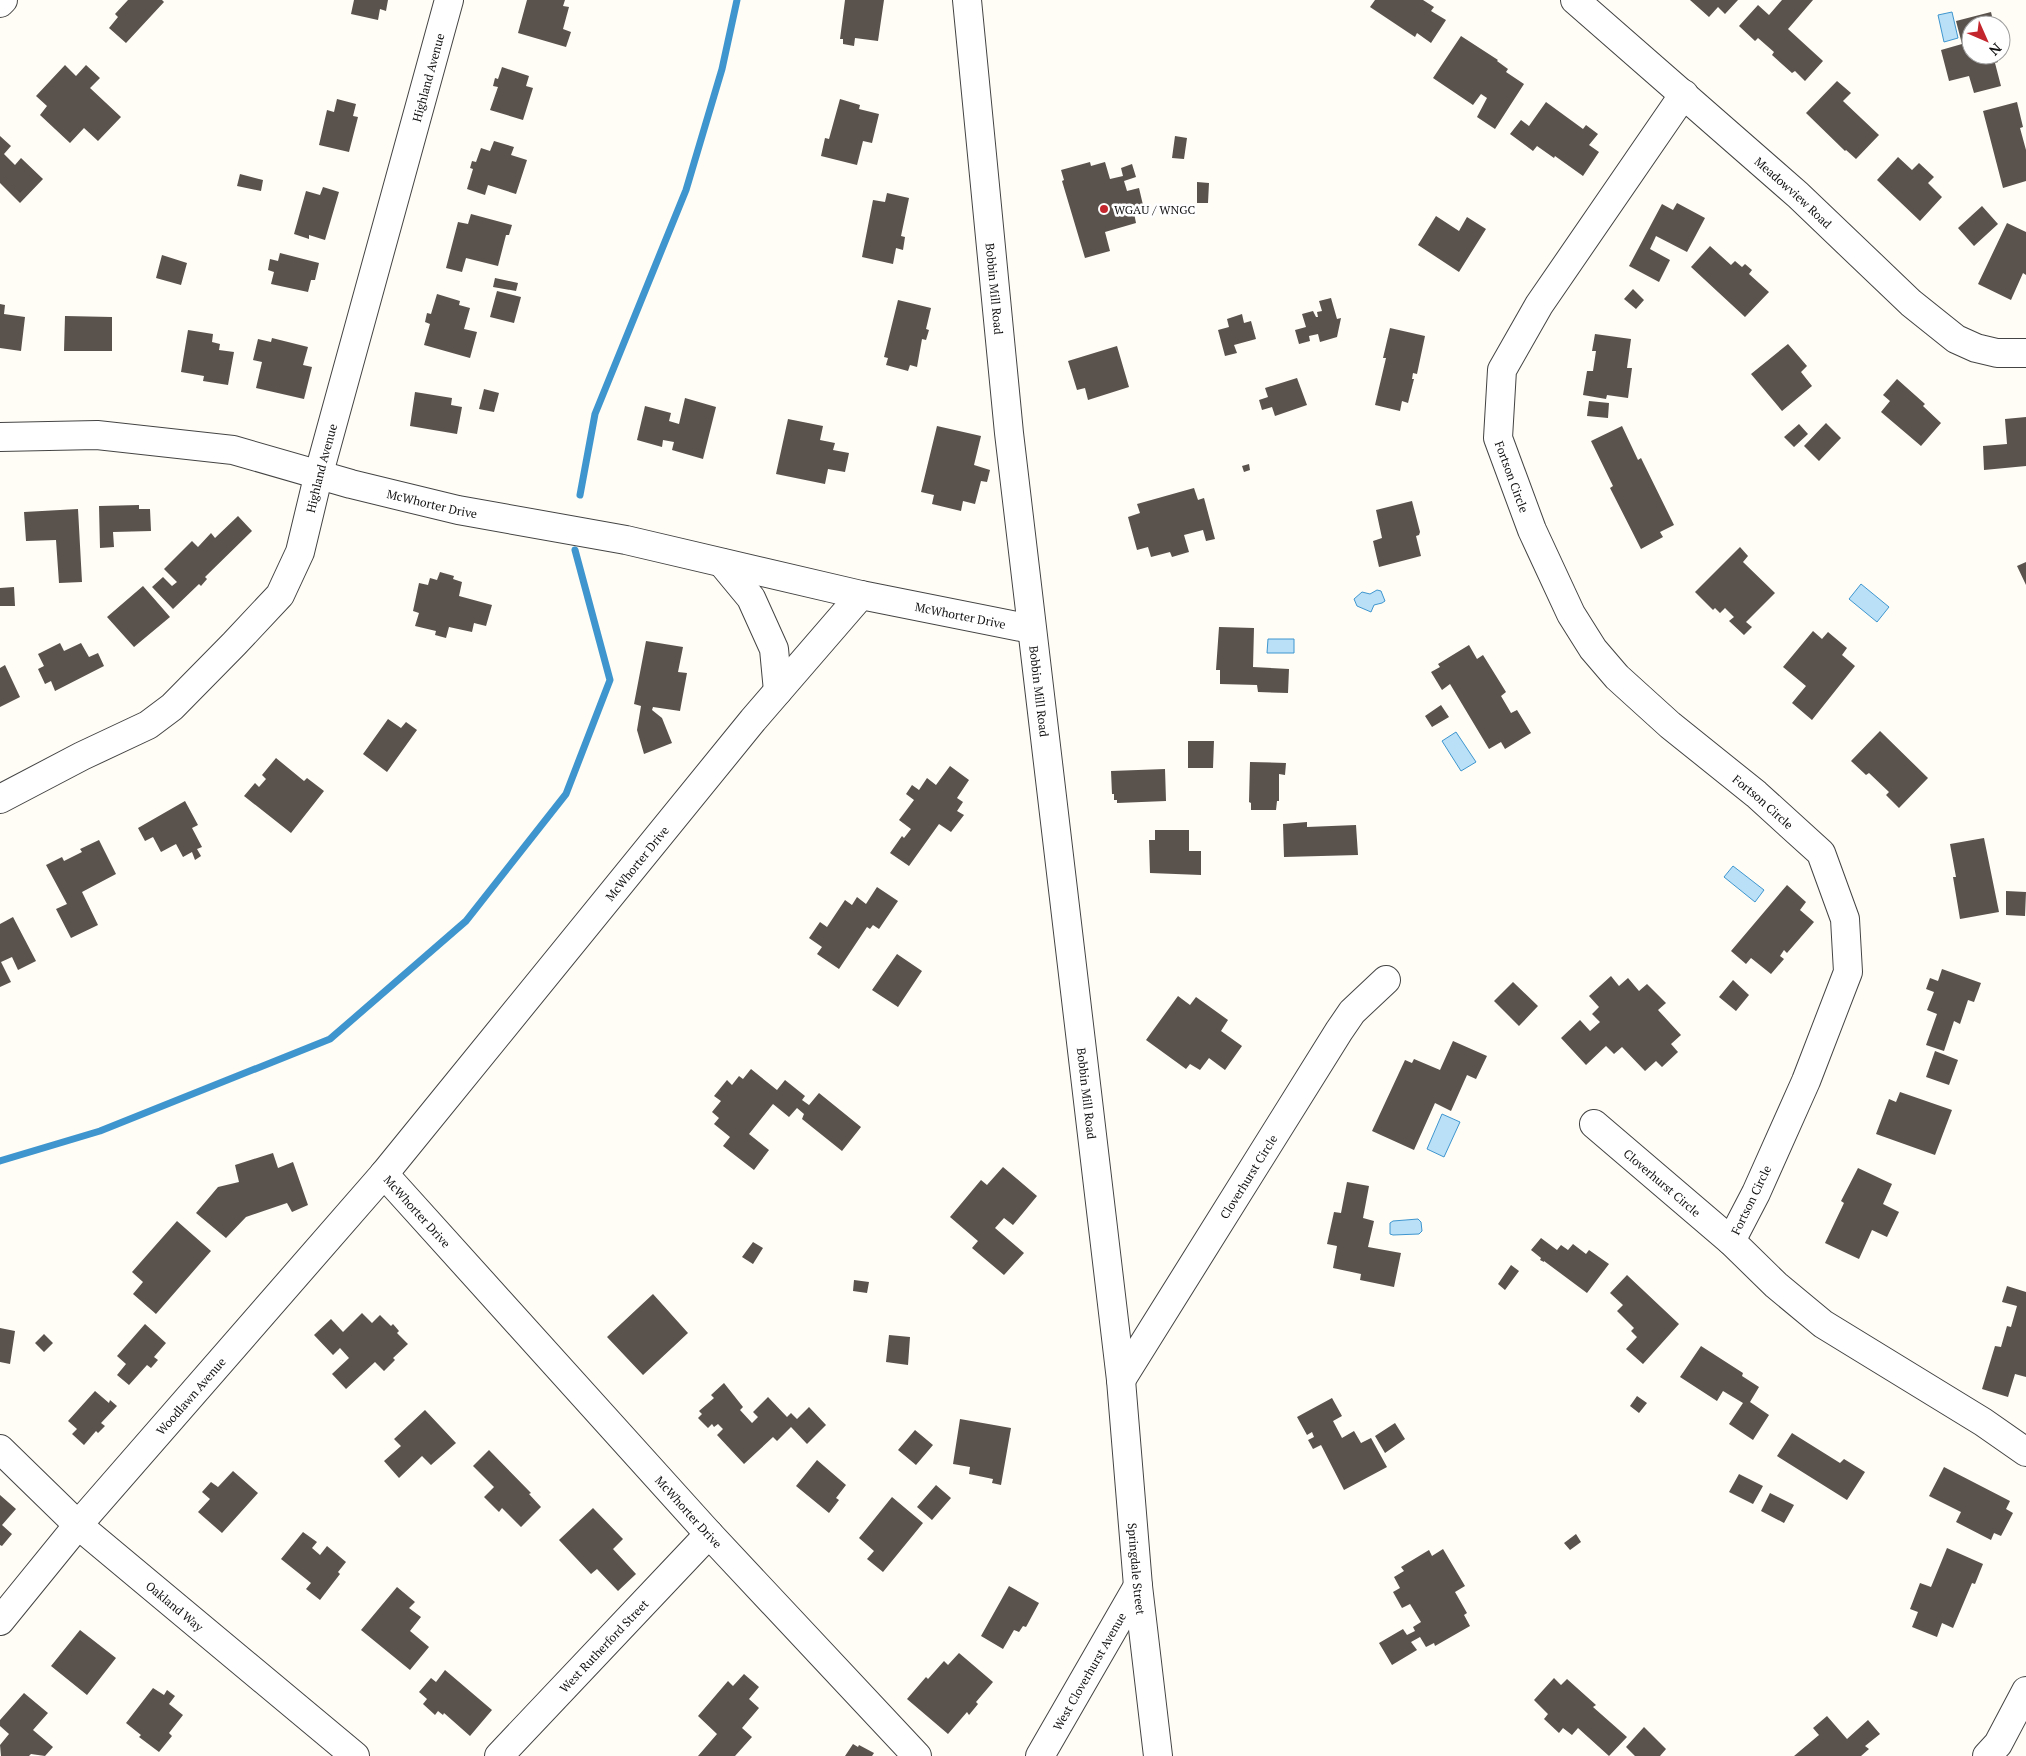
<svg xmlns="http://www.w3.org/2000/svg" width="2026" height="1756" font-family="'PT Serif',serif">
<style>
.water{fill:#b9e0f7;stroke:#3f96cf}
.lines{fill:none;stroke-linecap:round;stroke-linejoin:round}
.stream{stroke:#3f96cf;stroke-width:7}
.building{fill:#5a524d}
.minor-casing{stroke:#444;stroke-width:30}
.minor{stroke:#fff;stroke-width:28}
.poi-dot{fill:#c4262e;stroke:#fff;stroke-width:2}
.labels{text-anchor:middle;dominant-baseline:central;stroke-width:5;stroke-linejoin:round;paint-order:stroke}
.street-label{font-size:12px;fill:#111;stroke:#fff}
.poi-label{font-size:12px;fill:#111;stroke:#fff;text-anchor:start}
</style>
<rect width="100%" height="100%" fill="#fffdf5"/>
<path class="water" d="M1952,12L1958,38L1944,42L1938,15Z
M1861,584L1889,607L1877,622L1849,599Z
M1377,590L1381,591L1385,601L1382,603L1374,605L1371,612L1357,606L1354,599L1362,592L1370,594Z
M1268,639H1294V653H1267Z
M1456,732L1476,762L1461,771L1442,741Z
M1733,866L1764,890L1755,902L1724,877Z
M1442,1114L1460,1122L1444,1157L1427,1149Z
M1418,1219L1421,1222L1422,1231L1419,1234L1393,1235L1390,1234V1223L1393,1221Z"/>
<g class="lines">
<path class="stream" d="M580,495L595,414L686,190L722,69L737,0
M0,1161L100,1131L330,1039L466,921L566,794L610,680L575,550"/>
</g>
<path class="building" d="M128,0H162L164,2L126,43L109,28L118,17L115,14Z
M354,0H388L386,11L380,9L378,20L351,14Z
M527,0H565L563,6L569,7L563,29L571,32L566,47L518,33Z
M845,0H884L878,41L855,38L854,46L843,44V39H840Z
M1375,0H1423L1434,7L1431,11L1446,20L1431,43L1417,33L1415,37L1370,7Z
M1690,0H1738L1725,14L1718,7L1709,17Z
M1782,0H1813L1788,29L1823,61L1805,81L1795,71L1792,73L1772,55L1774,52L1758,38L1755,41L1739,26L1758,5L1769,15Z
M1991,12L1994,25H1971V55H1996L1998,62L1995,63L2001,86L1974,93L1969,76L1949,81L1941,50L1962,44L1956,21Z
M1461,36L1498,60L1497,61L1508,69L1506,72L1524,84L1495,129L1477,117L1487,98L1481,94L1473,105L1433,78Z
M65,65L76,76L86,65L100,78L90,88L121,117L98,141L84,128L70,143L40,115L47,106L36,96Z
M502,67L529,76L526,86L533,88L523,120L490,110L498,87L493,86L495,78L498,79Z
M1837,81L1851,93L1843,101L1879,135L1856,159L1846,150L1845,151L1806,113Z
M337,99L356,104L353,116L358,117L349,152L319,145L327,110L334,112Z
M840,99L860,105L859,109L879,114L872,143L863,141L857,165L821,156L825,138L829,139Z
M1546,102L1583,129L1586,125L1598,134L1589,145L1599,152L1583,176L1555,156L1554,158L1537,146L1533,151L1510,134L1521,120L1529,126Z
M2017,102L2023,127L2020,128L2026,150V181L2003,188L1983,111Z
M0,136L11,146L4,154L15,165L21,158L43,179L20,203L0,183Z
M1175,136L1187,138L1184,159L1172,158Z
M494,141L514,147L511,155L527,160L516,194L488,185L485,195L467,189L473,169L470,168L472,161L476,162L481,148L490,151Z
M1898,157L1912,170L1919,163L1934,177L1928,183L1942,197L1920,221L1877,180Z
M1090,162L1091,166L1105,162L1110,179L1123,176L1121,168L1132,164L1136,177L1124,181L1127,191L1139,188L1143,205H1139L1140,212L1134,213L1136,223L1105,232L1110,251L1085,258L1062,181L1064,180L1061,170Z
M240,174L263,180L261,191L237,186Z
M1197,182L1209,183L1208,203H1197Z
M323,187L339,192L325,240L309,235V239L294,234L306,191L320,195Z
M887,193L909,198L901,236L905,237L903,250L896,248L893,264L862,257L873,200L885,202Z
M1677,203L1705,218L1687,252L1656,236L1650,249L1670,260L1659,282L1629,266L1662,204L1673,210Z
M1982,206L1998,224L1974,246L1958,228Z
M471,214L512,225L509,235H506L498,266L466,258L462,272L446,268L458,222L468,224Z
M1436,216L1459,231L1467,217L1486,229L1459,272L1418,245Z
M2007,223L2026,232V275L2023,273L2011,300L1978,284Z
M1710,246L1731,265L1735,261L1742,267L1745,264L1752,270L1749,274L1769,292L1745,317L1691,267Z
M280,253L319,263L315,280H311L308,292L271,284L274,272L268,270L270,259L278,261Z
M162,255L187,263L181,285L156,278Z
M495,278L518,283L516,291L493,287Z
M1633,289L1644,300L1636,309L1624,299Z
M497,291L521,297L514,323L490,317Z
M437,294L460,301L459,305L470,308L464,329L477,332L470,358L424,345L430,324L425,322L427,313L431,314Z
M1331,298L1337,319L1341,318L1337,337L1320,342L1318,334L1309,336L1310,341L1299,344L1295,330L1306,327L1302,314L1313,311L1316,317H1318L1317,312L1322,311L1319,301Z
M898,300L931,308L926,329L929,330L926,340L922,339L917,367L910,365L908,371L886,365L888,358L884,357Z
M0,304L5,305L4,314L25,317L21,351L0,348Z
M1242,314L1244,323L1251,321L1256,339L1234,345L1237,353L1225,356L1218,330L1229,327L1227,319Z
M65,316L112,317V351H64Z
M1390,328L1425,336L1417,374L1413,373L1412,379H1414L1408,403L1402,401L1400,411L1375,405L1386,358H1383Z
M188,330L213,334L212,342L220,344L219,350L234,352L228,385L203,381L204,376L181,372Z
M1595,334L1631,339L1627,368H1632L1628,398L1607,395L1606,399L1583,395L1587,371H1593L1596,351H1592Z
M272,338L308,347L303,365L312,367L304,399L256,388L262,362L253,360L258,339L271,342Z
M1788,344L1807,366L1801,372L1812,386L1782,411L1751,374Z
M1117,346L1129,387L1088,400L1085,388L1077,390L1068,361Z
M1297,378L1307,405L1275,416L1272,407L1262,410L1259,400L1268,397L1265,388Z
M1897,379L1925,404L1923,406L1941,423L1921,446L1881,412L1890,401L1883,395Z
M484,389L499,393L494,412L479,409Z
M415,392L452,398L451,405L462,407L457,434L410,426Z
M685,398L716,407L703,459L672,450L674,442L663,440L662,447L637,440L645,406L671,413L669,421L679,424Z
M1589,401L1609,403L1608,418L1587,416Z
M2026,417V466L1984,470L1983,446L2007,444L2005,419Z
M788,419L823,426L820,440L835,443L833,450L849,453L845,472L828,469L825,484L776,474Z
M1826,423L1841,438L1819,461L1804,446Z
M1799,424L1808,434L1794,447L1784,437Z
M937,426L981,436L974,465L990,470L987,482L981,481L975,504L963,501L961,511L932,504L934,495L921,492Z
M1622,426L1638,460L1641,458L1674,525L1660,532L1663,537L1641,549L1610,488L1613,486L1591,441Z
M1249,464L1250,470L1244,472L1242,466Z
M1194,488L1198,500L1204,498L1215,539L1206,541L1203,530L1184,535L1189,552L1172,557L1170,552L1151,557L1148,547L1137,550L1128,517L1140,513L1137,504Z
M1412,501L1420,532L1419,535L1416,536L1421,556L1379,567L1373,541L1382,538L1376,510Z
M139,505V509H150L151,531L113,532L114,547L100,548L99,506Z
M78,509L82,582L59,583L56,540L26,541L24,512Z
M238,516L252,531L205,577L207,579L201,586L199,584L173,609L152,587L163,577L172,586L177,582L164,569L192,541L198,547L211,533L215,538Z
M1740,547L1748,556L1743,562L1775,593L1746,622L1752,627L1744,635L1729,621L1734,617L1725,608L1720,613L1715,608L1713,610L1695,592Z
M2026,562V585L2017,566Z
M440,572L454,576L453,579L462,582L459,596L492,605L486,626L474,623L472,632L449,627L446,638L435,635L436,631L415,626L419,613L413,611L419,583L428,585L430,578L437,580Z
M143,586L170,617L134,647L107,617Z
M14,587L15,606H0V588Z
M1219,627L1254,628L1253,667L1289,669L1288,693L1258,692L1257,685L1220,684V670H1216Z
M1813,631L1822,639L1828,632L1847,648L1842,655L1855,666L1812,720L1792,703L1806,686L1783,667Z
M646,641L683,647L678,672L687,673L680,711L653,707L652,710L662,718L672,743L644,754L637,730L641,706L634,704Z
M60,643L64,651L81,643L89,657L98,653L104,666L55,691L51,681L45,684L38,669L44,666L38,654Z
M1469,645L1477,659L1483,655L1506,692L1501,696L1511,713L1517,710L1531,733L1505,749L1501,742L1489,749L1450,684L1442,690L1431,672L1440,667L1438,664Z
M5,665L20,697L0,707V668Z
M1441,705L1449,717L1432,727L1425,716Z
M388,719L401,728L406,722L417,730L387,772L363,754Z
M1880,731L1928,778L1899,808L1886,795L1889,792L1869,773L1866,775L1851,761Z
M1188,741H1214L1213,768H1188Z
M276,758L304,781L307,778L324,791L291,833L244,796L255,783L259,787L266,779L262,775Z
M1250,762L1286,763L1285,775L1279,774V801H1277L1276,810H1251V803L1249,802Z
M950,766L969,780L957,798L963,802L957,811L964,815L951,832L939,824L909,866L890,853L902,836L904,838L911,829L899,820L914,800L906,794L912,785L919,790L927,778L936,785Z
M1165,769L1166,801L1117,803V800H1114V794H1112L1111,771Z
M185,801L198,825L192,828L202,847L197,849L201,856L195,860L192,852L183,857L176,844L161,852L153,837L145,841L138,828Z
M1307,822V827L1356,825L1358,855L1284,857L1283,824Z
M1155,830H1189V851H1201V875L1150,873L1149,840H1155Z
M1984,838L1999,912L1960,919L1953,877H1956L1950,844Z
M99,840L116,874L82,892L98,925L71,938L56,909L67,904L46,865L62,857L64,861L82,852L80,849Z
M1787,885L1806,902L1800,910L1814,922L1787,953L1784,950L1780,956L1784,959L1771,974L1751,958L1746,964L1731,951Z
M877,887L898,901L879,929L873,925L870,929L867,927L839,969L817,954L822,947L809,938L820,922L827,927L845,900L852,905L857,897L866,904Z
M2006,891L2026,892L2025,916L2006,915Z
M13,917L36,961L18,970L12,957L1,962L11,982L0,987V924Z
M897,954L922,971L898,1007L872,990Z
M1942,969L1981,983L1974,1002L1968,1000L1960,1024L1954,1021L1944,1051L1926,1045L1937,1014L1927,1010L1934,992L1926,989L1930,978L1938,981Z
M1611,976L1619,986L1628,978L1639,991L1647,984L1666,1003L1658,1010L1681,1035L1671,1044L1678,1052L1662,1067L1656,1061L1645,1071L1622,1047L1614,1054L1606,1046L1586,1065L1561,1038L1580,1020L1590,1031L1600,1022L1592,1014L1599,1007L1589,996Z
M1733,980L1749,995L1736,1011L1719,997Z
M1513,982L1538,1006L1519,1026L1494,1001Z
M1178,996L1190,1005L1196,997L1228,1020L1221,1031L1242,1046L1225,1070L1209,1058L1200,1070L1190,1064L1186,1069L1146,1040Z
M1453,1041L1487,1056L1476,1079L1467,1075L1451,1111L1435,1103L1414,1150L1372,1131L1405,1060L1412,1063L1414,1059L1440,1070Z
M1935,1051L1958,1060L1949,1085L1926,1077Z
M751,1069L777,1090L785,1080L805,1096L802,1100L809,1105L819,1093L861,1127L842,1151L802,1119L804,1114L797,1108L789,1117L773,1104L749,1134L769,1150L754,1170L723,1146L730,1137L714,1124L719,1118L712,1112L721,1101L714,1096L727,1080L732,1085L739,1076L743,1079Z
M1900,1092L1952,1110L1935,1155L1876,1134L1889,1099L1896,1102Z
M273,1153L278,1168L293,1162L308,1205L292,1212L287,1203L246,1217L226,1238L196,1213L218,1187L239,1182L235,1165Z
M1003,1167L1037,1196L1013,1225L1004,1218L995,1228L1024,1253L1004,1275L972,1248L978,1241L950,1217L981,1180L987,1185Z
M1858,1168L1892,1184L1883,1204L1899,1212L1887,1237L1872,1230L1859,1259L1825,1243L1844,1203L1841,1201Z
M1347,1182L1369,1186L1363,1218L1374,1221L1368,1247L1401,1253L1394,1287L1360,1280L1361,1274L1333,1268L1337,1246L1327,1244L1334,1212L1341,1213Z
M177,1221L211,1251L156,1314L133,1294L143,1282L132,1272Z
M1541,1238L1557,1250L1561,1245L1568,1250L1573,1244L1586,1254L1589,1250L1609,1264L1587,1293L1544,1261V1262L1540,1260L1541,1258L1531,1250Z
M753,1242L763,1248L753,1264L742,1257Z
M1511,1265L1519,1271L1505,1290L1498,1284Z
M1627,1275L1679,1324L1643,1364L1626,1349L1637,1337L1631,1331L1634,1328L1617,1311L1623,1305L1610,1293Z
M854,1280L869,1282L867,1293L853,1291Z
M2007,1286L2026,1292V1377L2015,1374L2008,1397L1982,1389L1995,1346L2001,1347L2007,1326L2011,1327L2017,1306L2002,1302Z
M653,1294L688,1333L643,1375L607,1337Z
M362,1313L372,1323L380,1315L391,1326L393,1324L399,1331L397,1333L408,1344L393,1358L395,1360L384,1371L375,1362L346,1389L332,1374L349,1358L340,1348L333,1355L314,1335L331,1319L343,1332Z
M145,1324L166,1343L154,1357L158,1360L151,1368L147,1365L129,1385L117,1375L126,1364L117,1356Z
M0,1328L15,1331L10,1364L0,1362Z
M44,1334L53,1343L44,1352L35,1343Z
M889,1335L910,1337L908,1365L886,1362Z
M1701,1346L1743,1373L1742,1376L1759,1387L1750,1402L1769,1415L1753,1440L1729,1424L1743,1403L1723,1391L1717,1401L1680,1377Z
M724,1383L743,1407L740,1410L752,1423L758,1417L753,1412L768,1397L787,1417L791,1413L797,1419L809,1407L826,1425L807,1444L791,1427L777,1441L773,1437L744,1464L717,1435L723,1429L718,1424L714,1427L712,1424L708,1428L698,1418L702,1414L699,1411L714,1398L711,1395Z
M95,1391L109,1403L110,1400L117,1406L101,1423L105,1426L98,1433L96,1431L84,1445L72,1434L77,1429L68,1421Z
M1637,1396L1647,1403L1639,1413L1630,1406Z
M1332,1398L1342,1416L1333,1421L1342,1438L1354,1431L1361,1443L1371,1438L1387,1467L1344,1490L1321,1445L1313,1449L1308,1440L1314,1437L1312,1432L1307,1435L1297,1417Z
M425,1410L456,1443L431,1465L422,1456L399,1478L384,1461L401,1446L394,1439Z
M960,1419L1011,1428L1001,1485L992,1483L993,1479L969,1474L970,1467L953,1464Z
M1395,1423L1405,1439L1385,1453L1375,1436Z
M915,1430L933,1445L916,1465L898,1450Z
M1792,1433L1840,1463L1844,1459L1865,1472L1847,1500L1777,1456Z
M489,1450L531,1493L529,1494L541,1507L521,1527L502,1508L499,1512L484,1497L494,1487L473,1466Z
M817,1460L846,1485L836,1498L839,1500L829,1513L796,1486Z
M1944,1467L2010,1501L2006,1509L2013,1513L2001,1536L1994,1533L1991,1540L1956,1522L1961,1512L1929,1496Z
M233,1471L258,1493L222,1533L198,1512L210,1499L202,1492L211,1482L218,1487Z
M1739,1474L1763,1486L1753,1504L1729,1492Z
M936,1485L951,1498L932,1520L917,1507Z
M1770,1493L1794,1505L1784,1523L1761,1511Z
M0,1495L16,1509L2,1525L12,1534L2,1546L0,1545Z
M892,1497L923,1523L883,1572L867,1559L874,1551L859,1538Z
M593,1508L623,1539L613,1549L636,1574L618,1591L597,1569L591,1574L559,1540Z
M303,1532L317,1542L312,1548L320,1555L327,1546L346,1562L338,1572L340,1574L320,1600L306,1589L311,1583L281,1559Z
M1576,1534L1581,1542L1570,1550L1564,1543Z
M1947,1548L1983,1564L1975,1584L1972,1583L1953,1628L1942,1623L1937,1637L1912,1627L1918,1612L1910,1609L1920,1583L1931,1587Z
M1443,1549L1465,1586L1455,1592L1467,1613L1464,1615L1470,1626L1435,1646L1434,1643L1426,1647L1420,1637L1411,1642L1417,1650L1392,1665L1379,1643L1403,1629L1407,1635L1415,1631L1413,1627L1421,1622L1410,1604L1402,1608L1393,1592L1400,1588L1394,1577L1404,1571L1401,1567L1429,1550L1432,1556Z
M1009,1586L1039,1603L1026,1627L1023,1626L1019,1632L1014,1630L1003,1649L981,1636Z
M397,1587L415,1602L409,1608L421,1617L410,1631L429,1647L410,1670L361,1630Z
M80,1630L116,1658L87,1695L51,1666Z
M959,1653L993,1682L976,1702L978,1704L969,1715L967,1712L948,1734L907,1699L926,1677L928,1679L944,1661L948,1665Z
M445,1670L492,1710L470,1736L444,1713L443,1715L438,1711L435,1715L423,1704L427,1699L419,1692L431,1678L436,1682Z
M744,1674L759,1687L749,1699L759,1708L742,1728L752,1737L735,1756H698L717,1734L698,1716L728,1681L733,1686Z
M1554,1678L1561,1685L1567,1679L1596,1705L1593,1707L1627,1737L1609,1756L1578,1728L1572,1735L1563,1728L1559,1733L1544,1719L1548,1714L1534,1700Z
M153,1688L164,1695L167,1690L175,1696L169,1704L183,1715L169,1733L172,1736L159,1752L139,1737L141,1735L126,1723Z
M24,1693L48,1713L33,1730L53,1747L45,1756L31,1754L29,1756H1L0,1745L9,1734L0,1726V1720Z
M1827,1716L1847,1739L1868,1720L1880,1734L1865,1746L1869,1749L1861,1756H1794L1819,1735L1813,1728Z
M1644,1727L1666,1749L1660,1756H1635L1626,1747Z
M853,1744L858,1747L859,1745L874,1753L872,1756H845Z"/>
<g class="lines">
<g class="minor-casing">
<g id="minor">
<path id="s1" d="M967,0L1009,433L1121,1380L1138,1586L1158,1756"/>
<path id="s2" d="M1575,0L1798,195L1911,303L1956,339L1976,348L1997,353H2026"/>
<path d="M0,3L3,0"/>
<path id="s3" d="M1684,94L1539,305L1502,370L1498,438L1532,530L1571,614L1593,649L1617,677L1670,725L1756,794L1821,853L1845,919L1848,972L1806,1081L1756,1193L1731,1241"/>
<path id="s4" d="M0,437L97,435L233,450L351,484L458,510L626,540L861,595"/>
<path d="M722,563L751,598L774,649L778,691"/>
<path id="s5" d="M0,799L82,756L148,725L172,707L234,644L280,595L300,552L319,473L449,0"/>
<path id="s6" d="M1594,1124L1731,1241L1776,1285L1823,1324L1983,1422L2026,1452"/>
<path id="s7" d="M384,1174L709,1534L917,1756"/>
<path id="s8" d="M1121,1380L1339,1031L1352,1012L1386,980"/>
<path id="s9" d="M0,1449L78,1525L355,1756"/>
<path id="s10" d="M0,1621L78,1525L384,1174L753,720L861,595L1031,629"/>
<path id="s11" d="M499,1756L709,1534"/>
<path id="s12" d="M1040,1756L1138,1586"/>
<path d="M1987,1756L1998,1744L2026,1691"/>
</g>
</g>
<use href="#minor" class="minor"/>
</g>
<circle class="poi-dot" cx="1104" cy="209" r="5"/>
<g class="labels">
<g class="street-label">
<text stroke="none"><textPath href="#s5" startOffset="890">Highland Avenue</textPath></text>
<text stroke="none"><textPath href="#s2" startOffset="291">Meadowview Road</textPath></text>
<text stroke="none"><textPath href="#s1" startOffset="290">Bobbin Mill Road</textPath></text>
<text stroke="none"><textPath href="#s5" startOffset="485">Highland Avenue</textPath></text>
<text stroke="none"><textPath href="#s3" startOffset="440">Fortson Circle</textPath></text>
<text stroke="none"><textPath href="#s4" startOffset="440">McWhorter Drive</textPath></text>
<text stroke="none"><textPath href="#s10" startOffset="1441">McWhorter Drive</textPath></text>
<text stroke="none"><textPath href="#s1" startOffset="695">Bobbin Mill Road</textPath></text>
<text stroke="none"><textPath href="#s3" startOffset="860">Fortson Circle</textPath></text>
<text stroke="none"><textPath href="#s10" startOffset="990">McWhorter Drive</textPath></text>
<text stroke="none"><textPath href="#s1" startOffset="1100">Bobbin Mill Road</textPath></text>
<text stroke="none"><textPath href="#s8" startOffset="240">Cloverhurst Circle</textPath></text>
<text stroke="none"><textPath href="#s6" startOffset="90">Cloverhurst Circle</textPath></text>
<text transform="translate(1751 1200) rotate(-64)">Fortson Circle</text>
<text stroke="none"><textPath href="#s7" startOffset="50">McWhorter Drive</textPath></text>
<text stroke="none"><textPath href="#s10" startOffset="295">Woodlawn Avenue</textPath></text>
<text stroke="none"><textPath href="#s7" startOffset="455">McWhorter Drive</textPath></text>
<text stroke="none"><textPath href="#s1" startOffset="1578">Springdale Street</textPath></text>
<text stroke="none"><textPath href="#s9" startOffset="235">Oakland Way</textPath></text>
<text stroke="none"><textPath href="#s11" startOffset="152">West Rutherford Street</textPath></text>
<text stroke="none"><textPath href="#s12" startOffset="98">West Cloverhurst Avenue</textPath></text>
</g>
<g class="poi-label">
<text x="1114" y="209">WGAU / WNGC</text>
</g>
</g>
<g transform="translate(1986 40) rotate(135)"><circle r="24" fill="#ffffff" stroke="#a0a0a0"/>
<path d="M0-4L9 19L0 12L-9 19Z" fill="#c4262e"/>
<text y="-8" font-size="14" font-weight="bold" text-anchor="middle" fill="#111111">N</text>
</g>
</svg>
